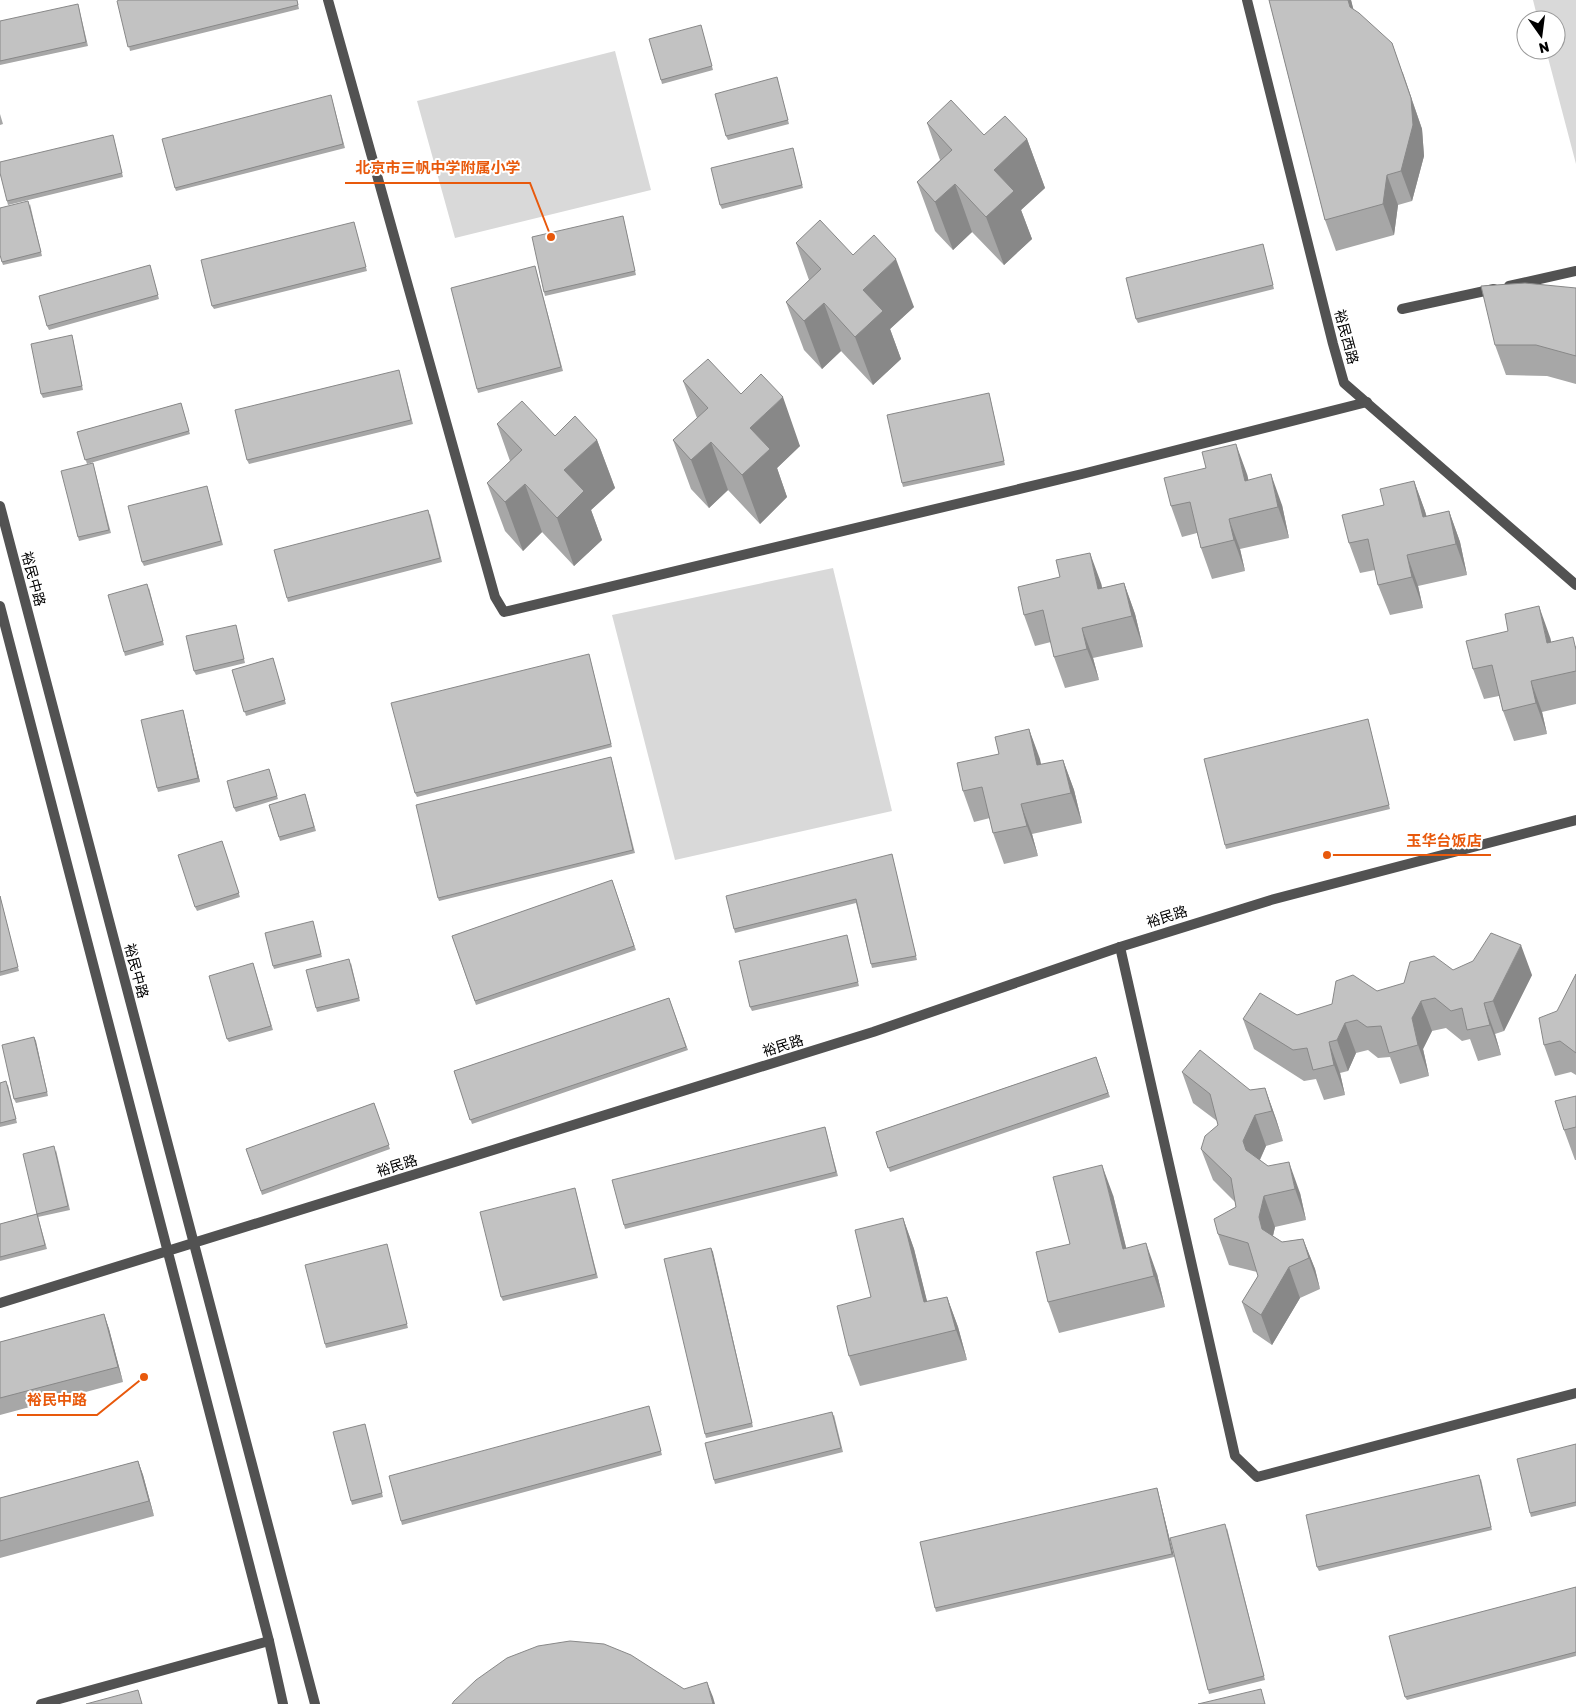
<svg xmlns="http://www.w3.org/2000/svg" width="1576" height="1704" font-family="Rubik,'Noto Sans SC',sans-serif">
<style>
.park{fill:#d9d9d9}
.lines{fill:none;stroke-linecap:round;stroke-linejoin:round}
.service{stroke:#525252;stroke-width:10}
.minor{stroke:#525252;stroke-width:10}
.tertiary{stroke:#525252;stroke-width:10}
.wall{fill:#a7a7a7}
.shaded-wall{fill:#888}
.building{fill:#c2c2c2;stroke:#888}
.labels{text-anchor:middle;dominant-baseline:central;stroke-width:4;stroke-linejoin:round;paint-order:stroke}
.street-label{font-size:14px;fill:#000;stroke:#fff}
.leader{fill:none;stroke:#e8590c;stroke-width:2}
.callout-dot{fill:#e8590c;stroke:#fff;stroke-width:2}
.callout-label{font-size:15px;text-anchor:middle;font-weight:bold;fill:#e8590c;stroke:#fff;stroke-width:4;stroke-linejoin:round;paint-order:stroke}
</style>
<rect width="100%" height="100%" fill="#fff"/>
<path class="park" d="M1533,0H1576V164L1546,50H1556V20H1538Z
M615,51L651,190L455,238L417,101Z
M833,568L892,811L675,860L612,615Z"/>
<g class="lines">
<path class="service" d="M1509,286L1576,271
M1402,309L1494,289
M41,1704L269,1641"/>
<path class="minor" d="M328,0L495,597L504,612L1082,474L1367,402
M1120,947L1235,1456L1257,1477L1576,1393"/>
<path class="tertiary" d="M1247,0L1333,344L1344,383L1576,585
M0,506L315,1704
M0,606L269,1641L283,1704
M0,1303L873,1032L1120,947L1271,900L1576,820"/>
</g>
<path class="wall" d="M119,0H297L299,9L130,51Z
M1269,0H1351L1353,9L1403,73L1422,129L1424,156L1412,201L1398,205L1394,235L1336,251L1325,220Z
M79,8L88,46L0,65V21Z
M702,29L713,70L662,84L661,80Z
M778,81L789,124L728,140L726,136Z
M332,99L345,148L176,191L175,188Z
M0,114L3,124L0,125Z
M927,123L984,135L1027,139L1045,188L1021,210L1032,239L1004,265L972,232L953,250L935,231L917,182L940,160Z
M114,139L123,177L8,205L7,201Z
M793,148L803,188L722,209L720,205Z
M30,204L42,256L3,265L2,262Z
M623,216L636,275L545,296L544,292Z
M354,222L367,271L214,309L212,306Z
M796,243L853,255L914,307L890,329L901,359L873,385L841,351L822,369L804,350L786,302L809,280Z
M1263,244L1274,289L1138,323L1136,319Z
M150,265L159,299L49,330L47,326Z
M535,266L563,371L478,393L477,389Z
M1576,288V384L1547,376L1506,375L1495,345Z
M73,339L83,390L43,398L41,394Z
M400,374L413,424L249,464L247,460Z
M683,381L741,394L800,446L777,468L787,497L760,524L728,490L709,508L691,489L673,440L697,418Z
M990,397L1005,465L903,487L902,483Z
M181,403L190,434L87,464L77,432Z
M497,424L555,436L597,440L615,488L591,510L602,540L574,566L542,532L523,551L505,531L487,483L510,461Z
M94,467L111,533L79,541L78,537Z
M1206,468L1247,474L1248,480L1282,505L1289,538L1240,549L1245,571L1212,579L1201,548L1197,533L1182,537L1171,506Z
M1414,481L1427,517L1449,511L1460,542L1467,575L1418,586L1423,608L1390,615L1378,585L1375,570L1360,573L1349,543L1384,505Z
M208,490L223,545L144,566L142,562Z
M430,514L442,562L288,602L287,598Z
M1101,583L1102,588L1124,583L1135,614L1143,647L1093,658L1099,680L1065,688L1054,657L1051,642L1035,646L1024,615Z
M149,588L164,645L125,656L124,652Z
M236,625L245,663L196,675L194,671Z
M1550,637L1551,642L1576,646V704L1542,712L1547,734L1514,741L1503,711L1499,696L1484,699L1473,669Z
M273,658L286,704L246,716L232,670Z
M590,658L612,747L417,797L415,793Z
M183,710L200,782L158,792L157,788Z
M1368,719L1390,809L1226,849L1225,845Z
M1029,729L1041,765L1063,760L1074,790L1082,823L1032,834L1038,856L1004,864L993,833L990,818L974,822L963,791L999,754Z
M612,761L635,853L439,901L438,898Z
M269,769L278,799L236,812L234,808Z
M305,794L316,831L280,841L269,805Z
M222,841L240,897L197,911L195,907Z
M892,854L917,960L872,968L856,903L735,933L734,929Z
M612,880L636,950L476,1005L452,936Z
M0,896L19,971L0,976Z
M314,925L322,957L274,969L273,966Z
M848,939L859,986L752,1011L750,1007Z
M253,963L273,1030L229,1042L227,1039Z
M351,963L360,1001L317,1012L316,1008Z
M1453,970L1532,975L1504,1031L1495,1034L1501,1055L1478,1061L1470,1039L1462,1041L1446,1028L1432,1031L1423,1049L1429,1076L1400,1084L1390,1057L1378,1058L1368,1050L1356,1053L1348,1071L1340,1073L1345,1095L1324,1100L1316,1079L1304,1081L1254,1049L1243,1019L1297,1015L1377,991Z
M1576,974V1075L1571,1072L1555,1076L1544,1045Z
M669,998L688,1050L472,1124L454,1071Z
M34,1037L48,1096L16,1103L14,1099Z
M1096,1057L1110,1097L890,1172L876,1132Z
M1182,1072L1250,1090L1265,1088L1276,1119L1283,1141L1266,1146L1260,1160L1300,1193L1306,1220L1275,1227L1273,1236L1282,1242L1303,1239L1315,1269L1320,1289L1300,1298L1272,1345L1253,1332L1242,1302L1258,1276L1257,1272L1229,1265L1218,1234L1236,1207L1235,1202L1213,1180L1201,1149L1218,1125L1217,1121L1193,1103Z
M0,1083L8,1085L17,1123L0,1127Z
M1576,1096V1160H1575L1564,1130Z
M374,1103L390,1149L262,1195L246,1149Z
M825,1127L838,1176L625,1229L624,1225Z
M56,1150L70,1210L38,1217L47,1249L0,1261V1224L37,1214Z
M576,1192L598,1278L503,1301L501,1297Z
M1113,1195L1126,1248L1157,1274L1165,1307L1059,1333L1048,1302L1070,1244Z
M903,1218L914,1249L927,1302L947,1297L958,1327L967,1360L860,1386L849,1356L871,1297Z
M387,1244L408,1328L326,1348L325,1344Z
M711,1248L753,1427L706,1438L705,1434Z
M104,1314L109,1329L123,1382L0,1415V1342Z
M650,1410L662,1455L402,1525L401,1521Z
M834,1415L843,1452L715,1484L714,1480Z
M365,1424L383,1497L352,1505L351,1501Z
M1576,1444V1506L1531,1517L1530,1513Z
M138,1461L143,1475L154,1516L0,1558V1498Z
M1481,1479L1492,1530L1319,1571L1317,1567Z
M1157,1488L1174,1557L936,1612L935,1608Z
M1227,1528L1265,1680L1209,1694L1208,1690Z
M1576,1587V1656L1407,1700L1405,1697Z"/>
<path class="shaded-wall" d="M1348,0H1351L1361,38L1350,7Z
M1392,43L1422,129L1424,156L1412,201L1401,171Z
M1027,139L1045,188L1021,210L1032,239L1004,265L986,217L994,170Z
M1387,175L1398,205L1394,235L1383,204Z
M955,184L972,232L953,250L935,202Z
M896,259L914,307L890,329L901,359L873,385L855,337L863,290Z
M824,303L841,351L822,369L804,321Z
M783,397L800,446L777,468L787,497L760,524L742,475L750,428Z
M597,440L615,488L591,510L602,540L574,566L557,518L564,470Z
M711,442L728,490L709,508L691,460Z
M1236,444L1247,474L1256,511L1245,481Z
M1271,474L1282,505L1289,538L1278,507Z
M1414,481L1425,511L1434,548L1423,517Z
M525,484L542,532L523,551L505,502Z
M1449,511L1460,542L1467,575L1456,544Z
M1229,519L1240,549L1245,571L1234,540Z
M1090,553L1101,583L1109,620L1098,589Z
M1407,555L1418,586L1423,608L1412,577Z
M1124,583L1135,614L1143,647L1132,616Z
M1539,606L1550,637L1558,673L1547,643Z
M1082,628L1093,658L1099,680L1087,649Z
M1531,681L1542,712L1547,734L1536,703Z
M183,710L184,714L200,782L198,778Z
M1029,729L1040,759L1048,796L1037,765Z
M1063,760L1074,790L1082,823L1071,793Z
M1021,804L1032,834L1038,856L1027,826Z
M1521,945L1532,975L1504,1031L1493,1001Z
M1421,1001L1432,1031L1423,1049L1429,1076L1418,1045L1412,1018Z
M1484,1003L1495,1034L1501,1055L1490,1025Z
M1345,1023L1356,1053L1348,1071L1337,1040Z
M34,1037L36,1041L48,1096L47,1092Z
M1329,1042L1340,1073L1345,1095L1334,1065Z
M1265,1088L1276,1119L1283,1141L1272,1111Z
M1255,1115L1266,1146L1254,1172L1246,1150L1243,1141Z
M1289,1162L1300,1193L1306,1220L1295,1189Z
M1102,1165L1113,1195L1134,1279L1123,1249Z
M1264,1196L1275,1227L1270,1248L1262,1229L1259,1217Z
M903,1218L914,1249L935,1333L924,1302Z
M1303,1239L1315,1269L1320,1289L1309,1258Z
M1146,1243L1157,1274L1165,1307L1154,1276Z
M711,1248L713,1252L753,1427L752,1423Z
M1289,1267L1300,1298L1272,1345L1261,1315Z
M947,1297L958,1327L967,1360L956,1330Z
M104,1314L109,1329L123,1382L118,1367Z
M138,1461L143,1475L154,1516L149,1501Z
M1157,1488L1158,1491L1174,1557L1172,1554Z
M707,1682L713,1697L715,1704H713Z"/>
<path class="building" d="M119,0H297L298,5L128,47L117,1Z
M1269,0H1348L1350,7L1359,13L1392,43L1411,98L1413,125L1401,171L1387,175L1383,204L1325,220Z
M78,4L86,42L0,61V21Z
M701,25L712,66L661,80L649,39Z
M777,77L788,120L726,136L715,94Z
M331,95L343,144L175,188L162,139Z
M951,100L984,135L1005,116L1027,139L994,170L1014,191L986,217L955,184L935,202L917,182L952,150L927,123Z
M113,135L122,173L7,201L0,173V162Z
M793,148L802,185L720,205L711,168Z
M28,201L41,252L2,262L0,255V208Z
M623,216L635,271L544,292L532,237Z
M820,220L853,255L874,235L896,259L863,290L883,311L855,337L824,303L804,321L786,302L821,269L796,243Z
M354,222L366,267L212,306L201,260Z
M1263,244L1273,285L1136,319L1126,278Z
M150,265L158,295L47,326L39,296Z
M535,266L561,367L477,389L451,288Z
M1525,283L1576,288V356L1536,345H1495L1481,286Z
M72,335L82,386L41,394L31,344Z
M708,359L741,394L761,374L783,397L750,428L770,449L742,475L711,442L691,460L673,440L708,408L683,381Z
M399,370L411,420L247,460L235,410Z
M989,393L1004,461L902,483L887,415Z
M522,401L555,436L575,416L597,440L564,470L584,491L557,518L525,484L505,502L487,483L522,450L497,424Z
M181,403L189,431L85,460L77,432Z
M1236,444L1245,481L1271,474L1278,507L1229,519L1234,540L1201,548L1190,502L1171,506L1164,478L1206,468L1202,452Z
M93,463L109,530L78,537L61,471Z
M1414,481L1423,517L1449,511L1456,544L1407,555L1412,577L1378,585L1368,539L1349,543L1342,515L1384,505L1380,489Z
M207,486L221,541L142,562L128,506Z
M428,510L440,558L287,598L274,550Z
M1090,553L1098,589L1124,583L1132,616L1082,628L1087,649L1054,657L1043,610L1024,615L1018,587L1060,577L1056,560Z
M147,584L163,641L124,652L108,595Z
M1539,606L1547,643L1573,637L1576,650V671L1531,681L1536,703L1503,711L1492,665L1473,669L1466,641L1508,631L1505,614Z
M236,625L244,659L194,671L186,636Z
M589,654L611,744L415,793L391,703Z
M273,658L285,700L244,712L232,670Z
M183,710L198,778L157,788L141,720Z
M1368,719L1389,805L1225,845L1204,759Z
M1029,729L1037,765L1063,760L1071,793L1021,804L1027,826L993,833L982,787L963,791L957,763L999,754L995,737Z
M611,757L633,850L438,898L416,805Z
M269,769L277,796L234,808L227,781Z
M305,794L314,827L279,837L269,805Z
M222,841L239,893L195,907L178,855Z
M892,854L916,956L871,964L856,899L734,929L726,896Z
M612,880L634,946L475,1001L452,936Z
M0,896L18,967L0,972Z
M313,921L321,954L273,966L265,933Z
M1491,933L1521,945L1493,1001L1484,1003L1490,1025L1467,1030L1462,1008L1451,1011L1435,998L1421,1001L1412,1018L1418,1045L1389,1053L1381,1026L1367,1027L1357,1020L1345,1023L1337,1040L1329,1042L1334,1065L1313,1070L1307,1048L1293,1050L1243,1019L1260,993L1297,1015L1332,1004L1336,981L1353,975L1377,991L1404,983L1410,962L1434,956L1453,970L1473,961Z
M847,935L858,982L750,1007L739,961Z
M349,959L359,998L316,1008L306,970Z
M253,963L271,1026L227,1039L209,976Z
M1576,974V1053L1560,1041L1544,1045L1539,1018L1557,1011Z
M669,998L686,1047L470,1120L454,1071Z
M34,1037L47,1092L14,1099L2,1045Z
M1200,1050L1250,1090L1265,1088L1272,1111L1255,1115L1243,1141L1246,1150L1268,1166L1289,1162L1295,1189L1264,1196L1259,1217L1262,1229L1282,1242L1303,1239L1309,1258L1289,1267L1261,1315L1242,1302L1258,1276L1248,1243L1218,1234L1214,1219L1236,1207L1231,1178L1201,1149L1205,1136L1218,1125L1210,1094L1182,1072Z
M1096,1057L1108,1093L888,1168L876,1132Z
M6,1081L16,1119L0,1123V1083Z
M1576,1096V1127L1564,1130L1555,1101Z
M374,1103L389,1145L261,1191L246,1149Z
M825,1127L836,1172L624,1225L612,1180Z
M54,1146L68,1206L37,1214L23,1154Z
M1102,1165L1123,1249L1146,1243L1154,1276L1048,1302L1036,1252L1070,1244L1053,1177Z
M575,1188L596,1274L501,1297L480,1212Z
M37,1214L45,1245L0,1257V1224Z
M903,1218L924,1302L947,1297L956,1330L849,1356L837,1306L871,1297L855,1230Z
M387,1244L407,1324L325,1344L305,1265Z
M711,1248L752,1423L705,1434L664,1259Z
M104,1314L118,1367L0,1398V1342Z
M649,1406L661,1451L401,1521L389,1476Z
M832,1412L841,1448L714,1480L705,1443Z
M365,1424L382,1493L351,1501L333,1432Z
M1576,1444V1502L1530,1513L1517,1459Z
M138,1461L149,1501L0,1541V1498Z
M1479,1475L1491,1527L1317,1567L1306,1515Z
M1157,1488L1172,1554L935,1608L920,1542Z
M1225,1524L1264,1676L1208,1690L1170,1538Z
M1576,1587V1652L1405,1697L1389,1636Z
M570,1641L604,1644L631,1655L684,1689L707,1682L713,1704H452L454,1701L476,1680L507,1658L538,1646Z
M1261,1689L1265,1704H1198Z
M138,1690L142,1704H86Z"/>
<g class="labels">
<g class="street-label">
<text transform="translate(1346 337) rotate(75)">裕民西路</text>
<text transform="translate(33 579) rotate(75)">裕民中路</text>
<text transform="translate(1167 917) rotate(-17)">裕民路</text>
<text transform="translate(136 971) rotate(75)">裕民中路</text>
<text transform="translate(783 1046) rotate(-17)">裕民路</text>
<text transform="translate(397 1166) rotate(-17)">裕民路</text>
</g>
</g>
<path class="leader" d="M551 237L530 183H345M1327 855L1396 855H1491M144 1377L97 1415H17"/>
<g class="callout-dot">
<circle cx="551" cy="237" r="5"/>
<circle cx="1327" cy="855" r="5"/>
<circle cx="144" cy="1377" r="5"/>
</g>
<g class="callout-label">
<text x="438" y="173">北京市三帆中学附属小学</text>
<text x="1444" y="846">玉华台饭店</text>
<text x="57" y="1405">裕民中路</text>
</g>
<g transform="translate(1541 35) rotate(166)"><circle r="24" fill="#ffffff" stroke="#999999"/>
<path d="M0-4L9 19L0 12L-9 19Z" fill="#000000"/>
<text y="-8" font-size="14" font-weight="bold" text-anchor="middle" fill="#000000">N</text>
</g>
</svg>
